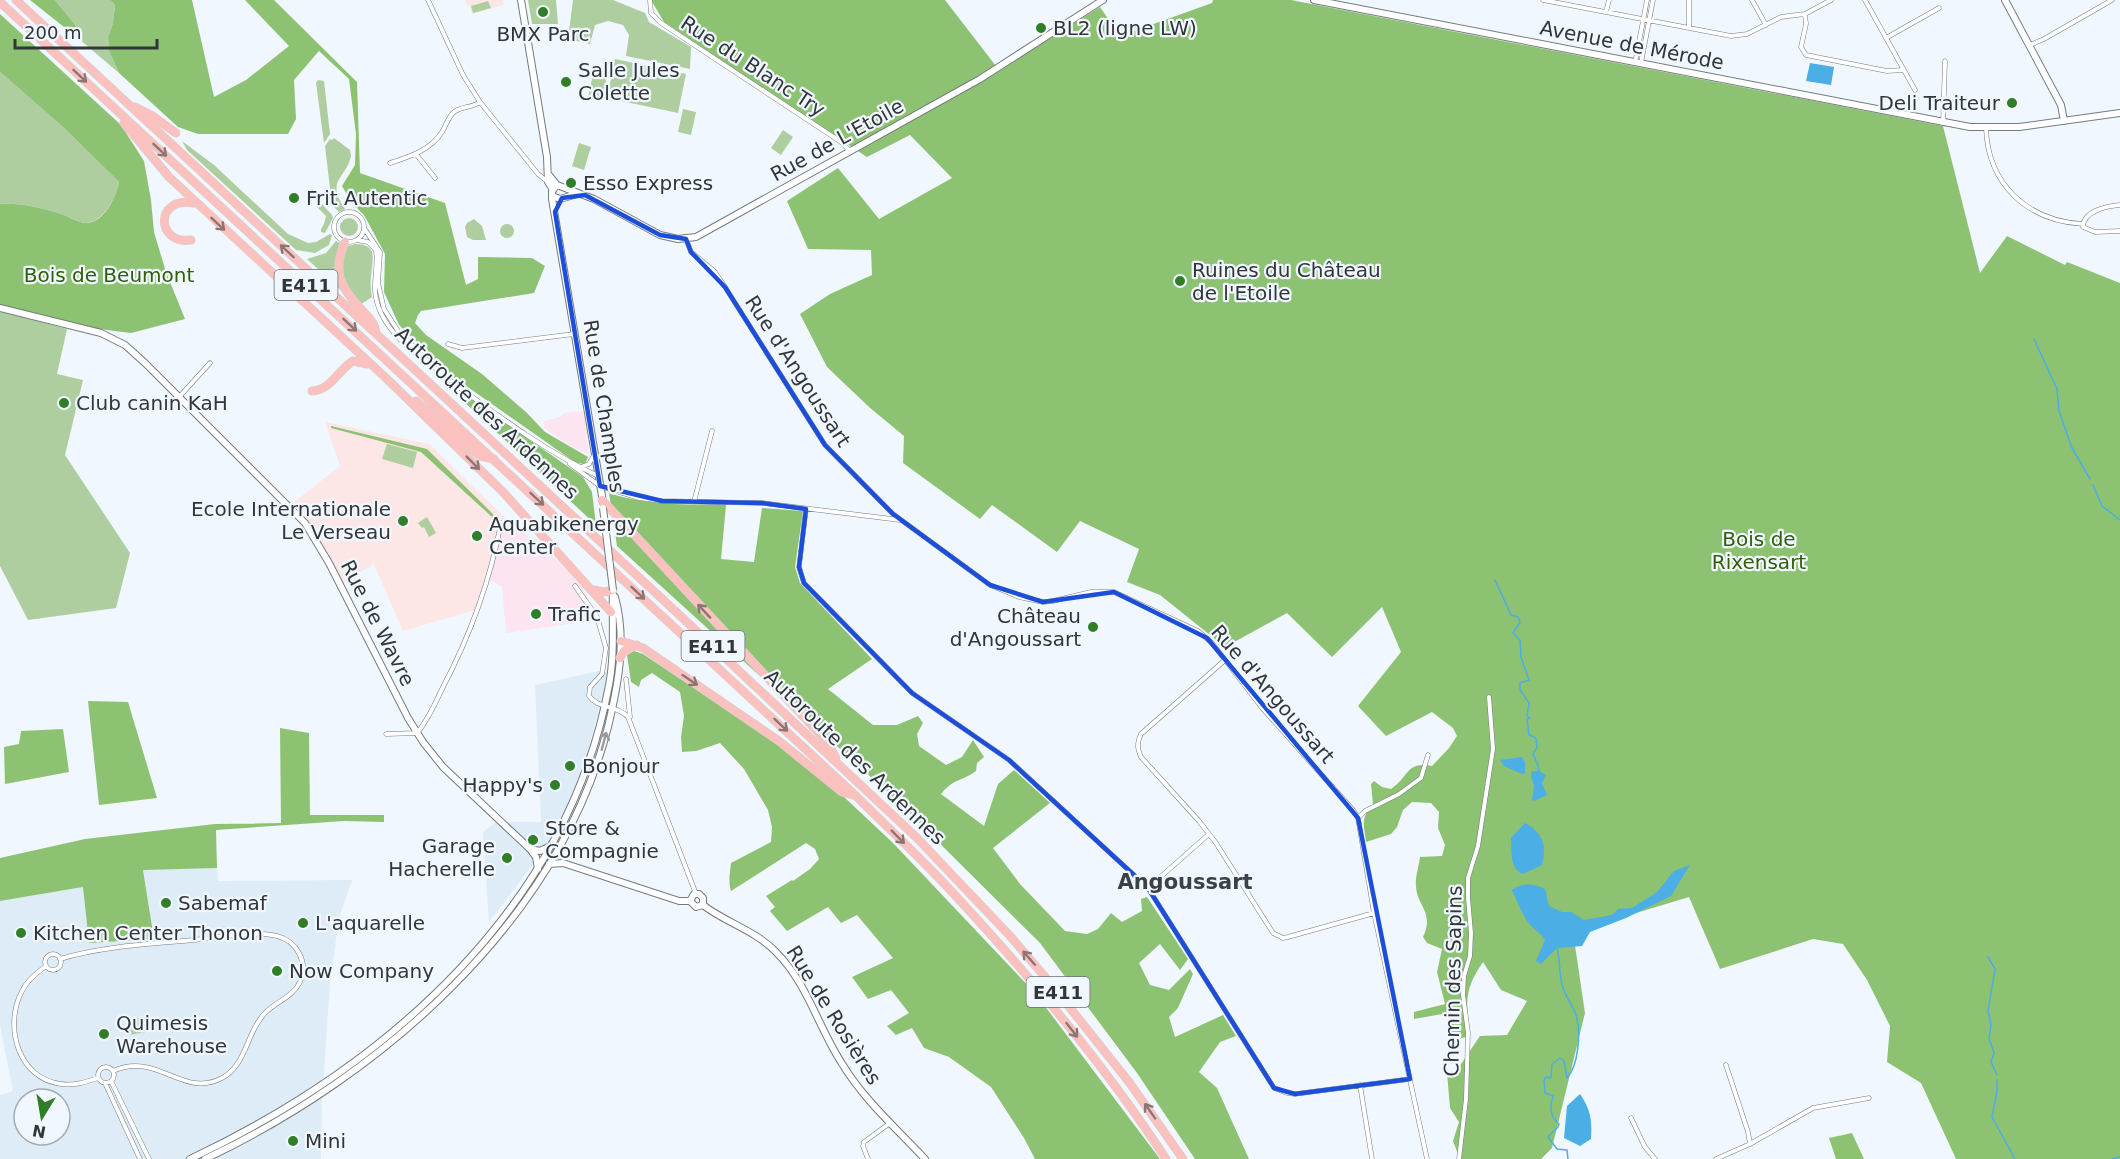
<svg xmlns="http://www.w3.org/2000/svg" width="2120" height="1159" font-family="'DejaVu Sans',sans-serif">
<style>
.commercial{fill:#fce5f1}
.built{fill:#ddecf7;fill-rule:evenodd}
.education{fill:#fce6e6}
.green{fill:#afce9f}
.forest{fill:#8ec273}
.water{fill:#4baee4}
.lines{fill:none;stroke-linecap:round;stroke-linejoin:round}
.stream{stroke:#4baee4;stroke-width:1.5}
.street-casing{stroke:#747b80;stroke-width:5}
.secondary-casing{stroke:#747b80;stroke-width:8}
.highway-casing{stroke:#d2d3d3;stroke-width:9}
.street{stroke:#fff;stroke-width:4}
.secondary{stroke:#fff;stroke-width:6}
.highway{stroke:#fbc1be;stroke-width:8}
.secondary-bridge-casing{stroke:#747b80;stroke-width:8;stroke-linecap:butt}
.secondary-bridge{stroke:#fff;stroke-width:6}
.oneway{stroke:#8d7574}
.oneway2{stroke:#999a9c}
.marked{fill:none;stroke:#1d4ed8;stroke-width:4.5;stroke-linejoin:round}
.poi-dot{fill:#307e28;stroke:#f0f7fe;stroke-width:2}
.labels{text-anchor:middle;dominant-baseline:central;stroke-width:4.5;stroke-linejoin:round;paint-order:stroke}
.shield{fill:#f0f7fe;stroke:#6c7073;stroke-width:1.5}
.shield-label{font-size:18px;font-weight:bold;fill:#333638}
.poi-label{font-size:20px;fill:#333638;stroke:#f0f7fe;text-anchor:start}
.street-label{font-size:20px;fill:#333638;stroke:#f0f7fe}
.park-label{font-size:20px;fill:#305e0b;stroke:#f0f7fe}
.neighbourhood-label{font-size:21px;font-weight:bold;fill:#3b4146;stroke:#f0f7fe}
</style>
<rect width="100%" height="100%" fill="#f0f7fe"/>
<path class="commercial" d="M583,411L584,414L589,454L572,447L544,428V421L560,417L564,413Z
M501,514L564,566L584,590L596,620L506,633L502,587L486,577Z"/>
<path class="built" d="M599,671L607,672L604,692L582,772L572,798L547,846L489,922L483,832L496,822H541L535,685Z
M217,868L218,881L352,880L339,918L330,983L322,1101L321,1159H0V1095L13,1091L0,1026V901L83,887L154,939L143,869ZM24,1099H60V1135H24Z"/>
<path class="education" d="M465,0H503L504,5L472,14L470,5L467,6Z
M325,422L429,444L501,514L486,577L475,610L403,631L374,564L343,582L313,527L293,503L340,466Z"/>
<path class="green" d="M55,0H110L115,5L113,23L108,37L109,51L119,73L79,39L81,32Z
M528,0H556L558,24H532Z
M573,0H613L645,13L649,22L691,47L690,69L626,56L629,35L623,25L608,21L595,25L590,44L568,39Z
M488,1L491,8L473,13L471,6Z
M615,59L686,74L678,113L607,98Z
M0,72L64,128L119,182C116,197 104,222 86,223C79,223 71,217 64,215C43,208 22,203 0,204Z
M593,74L607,77L601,101L588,98Z
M318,80L324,81L330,134L324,143L316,83Z
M683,109L696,112L691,135L678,132Z
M783,130L793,137L781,155L771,148Z
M334,138L350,150L351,156C346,179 325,180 345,209L339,212L332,205L325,146L330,139L332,140Z
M182,141L214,165L288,234L308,243L316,242L330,234L332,235L329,245L315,253L296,250L187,150Z
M579,143L591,147L584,170L572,166Z
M321,203L332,215L333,218L325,233L321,232V229L324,224L326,216L317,207Z
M340 227a9 9 0 1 1 18 0a9 9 0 1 1-18 0Z
M474,219L482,226L486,240H473L467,237L465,227L467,223Z
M500 231a7 7 0 1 1 14 0a7 7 0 1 1-14 0Z
M336,241L340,243C334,269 331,271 346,295L307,259L326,253Z
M355,244C379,244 372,260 371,277C370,284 371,290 372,297L360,305C345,286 335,270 348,246Z
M0,311L67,329L57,374L83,380L65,455L130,553L116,608L28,620L0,566Z
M387,444L417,452L413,468L382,459Z
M427,517L436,533L429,537L424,527L422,528L418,523Z
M149,1016L151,1031L129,1035L127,1020Z"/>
<path class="forest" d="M30,0H55L81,32L79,39Z
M110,0H192L214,97L246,80L289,46L245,0H274L357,82L360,173L445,203L466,285L478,279V257L532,258L545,266L534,293L421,311L418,315L415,323L426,335L482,374L527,413L545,432L588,457L585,464L576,463L452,376L399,325L384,292L385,254L364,215L352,203L342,186L355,165L356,134L349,79L319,51L294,80L296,119L288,134H198L178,127L119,73L109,51L108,37L113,23L115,5Z
M651,0H945L999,70L1100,7L1120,36L1212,3L1213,0H1291L1943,126L1980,273L2007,236L2065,265L2067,262L2120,283V1159H1956L1921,1083L1887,1062L1890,1026L1867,980L1843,944L1813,939L1720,969L1689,897L1573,932L1585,1013L1552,1148L1541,1159H1460L1453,1141L1459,1122L1450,1108L1447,1073L1457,1070L1480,1036L1507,1035L1527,1001L1501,990L1483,962C1463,991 1467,1003 1469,1036L1453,1041L1448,1013L1414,1019V1012L1445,1004L1437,972L1442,949L1427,943L1423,937C1435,912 1416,905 1416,886C1415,877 1419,866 1420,857L1442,856L1445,845L1438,828L1439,812L1431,803L1412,802L1403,810L1397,827L1391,834L1366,842C1364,826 1360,817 1373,805L1371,784L1374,781L1382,787L1391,789C1410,776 1406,761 1432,766L1449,748L1457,736L1453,728L1432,712L1386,736L1358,706L1401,652L1382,607L1332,657L1287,613L1225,647L1160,595L1127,582L1139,549L1080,521L1057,552L992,505L980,519L903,463L904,436L869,407L827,367L800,314L830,294L872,275L871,250L808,249L787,201L838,168L879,219L952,178L910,135L867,157L664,22Z
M0,14L121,125L144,161L151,200L154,232L166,272L185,319L131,333L99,329L0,306V204C22,203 43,208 64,215C70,217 79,223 86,223C104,223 116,197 119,182L64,128L0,72Z
M452,386L583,477L592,492L596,525L459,397Z
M331,426L427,449L494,515L492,517L421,452L331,428Z
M609,493C648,506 685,504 726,505L721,559L754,562L762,508L803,511L795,567L800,583L872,659L828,689L873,725H897L918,716L923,723L917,734L919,746L946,765L962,757L973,740L984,757L977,763L976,771C961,782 954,778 941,794L984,826L998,784L1014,770L1050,803L993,848L1020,884L1065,931L1087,934L1098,929L1111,913L1122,922L1142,911L1141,899L1147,897L1188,959L1180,970L1160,944L1139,963L1150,985L1169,990L1190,969L1193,974L1178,1008L1169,1017L1175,1037L1223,1015L1236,1036L1220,1042L1199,1072L1217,1088L1249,1159H1195L1137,1073L1040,943L894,798L617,546Z
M634,651L643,654L757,730L827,781L893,843L1035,993L1160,1159H1035L1024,1138L991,1087L949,1057L924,1048L912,1028L896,1035L887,1026L909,1013L891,990L868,999L852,977L893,958L857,915L841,923L828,907L787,931L770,911L775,907L766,896L792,880L793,881L810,869L819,859L815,849L806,843L731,891C728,881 730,873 731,863L771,842L772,827L768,810L744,769L720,743L696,751L682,752L681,737L684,716L680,692L652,673L641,680L639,687L631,682L627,655Z
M88,701L128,702L157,798L99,805Z
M280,728L309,733L310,815H384V822L344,821L216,830L217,868L143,870L154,939L89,943L83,887L0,901V858L85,839L215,824L281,823Z
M63,729L69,772L5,784L4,747L19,744L21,731Z
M1852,1133L1864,1159H1836L1829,1138Z"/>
<path class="water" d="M1810,63L1834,67L1831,85L1806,81Z
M1522,757L1525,762V773L1522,774L1504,766L1500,760Z
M1532,771H1539L1546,775L1542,783L1547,795L1534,801L1532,800L1534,786L1531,776Z
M1525,823C1543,833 1547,845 1542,865L1523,874C1509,869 1512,850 1511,838Z
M1690,865L1671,896L1626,918L1590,932L1582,946L1557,948L1541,964L1536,961L1545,940C1540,932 1533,929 1528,922C1521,912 1517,901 1512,890C1521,882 1535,884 1545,889L1549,906L1562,912H1571L1584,920L1612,915L1618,909L1632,908L1657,892L1674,871Z
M1580,1094C1591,1110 1592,1120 1591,1139L1580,1146L1564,1138L1567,1106Z"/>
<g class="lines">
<path class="stream" d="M2034,339L2057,389L2059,411L2072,448L2090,479
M2093,485L2102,506L2120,520
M1495,580L1511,615L1518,617L1520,622L1513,633L1520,640L1521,657L1529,680L1520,683V690L1529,703L1527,716L1530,718L1527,719L1529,735L1536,738L1537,747L1533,754L1538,765L1539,771
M1557,948C1560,959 1559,972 1562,985C1565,996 1572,1004 1576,1015C1581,1031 1579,1065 1567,1078L1564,1061L1560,1058L1552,1064L1551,1078L1546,1077L1544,1080L1545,1093L1553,1096C1550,1108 1549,1115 1559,1124L1558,1127L1548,1137L1557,1149L1567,1150L1568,1159
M1988,957L1995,969L1988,1011L1991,1025L1989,1038L1994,1053L1991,1062L1997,1075
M1997,1080V1092L1992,1117L2015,1159
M2113,1159L2120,1157"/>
<g class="street-casing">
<path id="street" d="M428,0L463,75L480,102L538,174L548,182
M650,0L651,13L661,23L841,142L850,151
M1543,0L1731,36L1747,34L1781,17L1805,14L1831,0
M1752,0L1766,25
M1865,0L1915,90
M1606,12L1609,0
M1805,14L1806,24L1801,47L1806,55L1887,71L1903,70
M1689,28V0
M1886,38L1939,8
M2030,45L2044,39L2112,0
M1635,63L1647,0
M1641,63L1653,0
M1943,123L1945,61
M1986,128C1988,185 2028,221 2083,224
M416,154L435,178
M390,163C409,157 431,150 442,132C446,126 448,117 454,112C462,106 472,108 480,102
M2120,205C2107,206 2083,211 2083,227L2095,232L2120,231
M334 227a15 15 0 1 1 30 0a15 15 0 1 1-30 0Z
M364,228L380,252L378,283L384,309L398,331L428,361
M686,239L691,252L714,271L725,287L825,445L893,514L990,585L1019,597L1043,602L1053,601L1091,592H1114L1198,631L1212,643L1263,709L1353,810L1358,818L1374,913L1427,1159
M357,240L368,242L376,250C379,274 369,287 381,313C391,335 412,351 431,365C440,371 447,378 456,385C501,418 547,452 598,476
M448,344L462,348L574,334
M180,396L210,363
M570,464L600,486L639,498L662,501L762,503L900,520
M581,467L589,464L594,455
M694,502L712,431
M806,509L799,567L804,583L912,693L1009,760L1148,888L1274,1088L1287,1093L1295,1094L1410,1079
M575,586L597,617L606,648L602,674L590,687L589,696C598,709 617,705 628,717L696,894
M1225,660L1141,734C1137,743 1137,748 1141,757L1199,821L1216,843L1273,933L1283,938L1288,937L1374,913
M626,679L630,717
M386,734L417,733C428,720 435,704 442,689C470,636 490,582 501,523
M1358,818L1365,811L1399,794L1421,778L1428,755
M1148,888L1209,834
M45 962a8 8 0 1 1 16 0a8 8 0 1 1-16 0Z
M60,959C103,946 150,944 195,940C220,937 251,930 277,936C297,941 309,963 300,982C293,997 277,1001 266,1012C246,1032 247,1065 222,1078C182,1099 158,1051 113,1071
M46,966C36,973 26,981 21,993C4,1028 19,1079 61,1084C74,1086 86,1082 98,1078
M1726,1065L1748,1132L1750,1144
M98 1075a8 8 0 1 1 16 0a8 8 0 1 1-16 0Z
M111,1081L149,1159
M105,1083L140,1159
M1360,1085L1372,1159
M1631,1118L1645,1147L1655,1159
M868,1159L863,1146L864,1142L890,1123
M1459,1159L1466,1099L1468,1033L1463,995L1464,976L1470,956L1471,933L1468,898V878L1478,846L1493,749L1489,697
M1716,1159L1750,1144L1813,1108L1869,1098"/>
</g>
<g class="secondary-casing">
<path id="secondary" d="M521,0L547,157L548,182L553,190
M1314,0L1970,127H2019L2120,113
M2005,0L2061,105L2064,121
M549,175L557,185L594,199L660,235L678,239L696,237L980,79L1103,0
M557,185L552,191V199L603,502
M552,196L560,199L577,194
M0,308L101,333L125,345L145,363L305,523L329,563L408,718L423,742L443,767L530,849L536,857L538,869
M530,849L540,851L551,846
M549,864L563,863L679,901H690
M690,901L694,894H699L703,898V905
M690,901L696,907L703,905
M703,905C726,923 755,930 776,952C807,983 818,1026 841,1062C863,1099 896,1128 925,1159
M190,1159C387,1066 568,908 609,685C615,654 612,622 613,590
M205,1159C381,1076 558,922 608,727C618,685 627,640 615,597"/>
</g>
<g class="highway-casing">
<path id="highway" d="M16,0L673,609L917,838L1011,937L1051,984L1129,1082L1183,1159
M0,2L856,796C888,828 922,859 953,893C1030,976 1104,1064 1166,1159
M135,107L151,115L176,133
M124,123L169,177L386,378L503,492L611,612
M191,240C156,245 154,196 194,203
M345,242C332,271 340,287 361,309C368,317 374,321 376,332
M312,391C330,391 339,369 353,361L367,364
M416,401L480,456L494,459
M602,500L828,743L836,758
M594,590L604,592L613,590
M621,641L643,648L779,741L842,792L853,795
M620,658L624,651L637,645"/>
</g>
<use href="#street" class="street"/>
<use href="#secondary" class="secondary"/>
<use href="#highway" class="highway"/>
<g class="secondary-bridge-casing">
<path id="secondary-bridge" d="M603,508L613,590"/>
</g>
<use href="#secondary-bridge" class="secondary-bridge"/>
</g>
<defs><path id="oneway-shaft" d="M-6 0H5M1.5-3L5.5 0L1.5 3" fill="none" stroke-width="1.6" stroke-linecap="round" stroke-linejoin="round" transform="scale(1.5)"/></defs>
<g class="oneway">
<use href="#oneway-shaft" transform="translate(80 76) rotate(43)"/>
<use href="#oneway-shaft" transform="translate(160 150) rotate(43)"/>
<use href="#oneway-shaft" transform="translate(218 224) rotate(43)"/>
<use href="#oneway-shaft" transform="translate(287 251) rotate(-137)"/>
<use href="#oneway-shaft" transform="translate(350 325) rotate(43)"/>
<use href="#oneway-shaft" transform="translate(473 463) rotate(45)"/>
<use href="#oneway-shaft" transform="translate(537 499) rotate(43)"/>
<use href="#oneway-shaft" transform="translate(638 593) rotate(43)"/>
<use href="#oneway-shaft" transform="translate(704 611) rotate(-133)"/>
<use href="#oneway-shaft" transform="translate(690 680) rotate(34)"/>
<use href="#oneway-shaft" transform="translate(781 725) rotate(43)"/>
<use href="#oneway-shaft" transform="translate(898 837) rotate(45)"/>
<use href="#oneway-shaft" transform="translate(1029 958) rotate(-131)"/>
<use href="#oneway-shaft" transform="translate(1072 1030) rotate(52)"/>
<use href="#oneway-shaft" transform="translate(1150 1111) rotate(-125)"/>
</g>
<use class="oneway2" href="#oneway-shaft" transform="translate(604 741) rotate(-75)"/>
<path class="marked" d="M585,195L660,235L686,239L691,252L725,287L825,445L893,514L990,585L1043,602L1114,592L1207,638L1358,818L1410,1079L1295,1094L1274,1088L1148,888L1009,760L912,693L804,583L799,567L806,509L762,503L662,501L600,486L555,212L562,198Z"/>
<g class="poi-dot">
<circle cx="543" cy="12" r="6"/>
<circle cx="1041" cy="28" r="6"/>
<circle cx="566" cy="82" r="6"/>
<circle cx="2012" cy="103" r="6"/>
<circle cx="571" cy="183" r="6"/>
<circle cx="294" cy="198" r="6"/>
<circle cx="1180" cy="281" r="6"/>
<circle cx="64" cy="403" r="6"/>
<circle cx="403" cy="521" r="6"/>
<circle cx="477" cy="536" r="6"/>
<circle cx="536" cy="614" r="6"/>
<circle cx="1093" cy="627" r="6"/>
<circle cx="570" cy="766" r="6"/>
<circle cx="555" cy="785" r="6"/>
<circle cx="533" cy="840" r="6"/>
<circle cx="507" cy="858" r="6"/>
<circle cx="166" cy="903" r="6"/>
<circle cx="303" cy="923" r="6"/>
<circle cx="21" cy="933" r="6"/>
<circle cx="277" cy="971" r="6"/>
<circle cx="104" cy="1034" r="6"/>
<circle cx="293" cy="1141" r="6"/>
</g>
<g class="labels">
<g class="shield">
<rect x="274.5" y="270" width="63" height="30" rx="4.5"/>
<rect x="681.5" y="631" width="63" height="30" rx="4.5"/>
<rect x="1026.5" y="977" width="63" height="30" rx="4.5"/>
</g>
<g class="shield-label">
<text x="306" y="285">E411</text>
<text x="713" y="646">E411</text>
<text x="1058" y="992">E411</text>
</g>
<g class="poi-label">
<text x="1053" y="28">BL2 (ligne LW)</text>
<text x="543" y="34" text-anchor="middle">BMX Parc</text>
<text x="578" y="70">Salle Jules<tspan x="578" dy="23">Colette</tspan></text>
<text x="2000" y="103" text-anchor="end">Deli Traiteur</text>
<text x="583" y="183">Esso Express</text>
<text x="306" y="198">Frit Autentic</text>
<text x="1192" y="270">Ruines du Château<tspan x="1192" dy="23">de l'Etoile</tspan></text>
<text x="76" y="403">Club canin KaH</text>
<text x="391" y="509" text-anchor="end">Ecole Internationale<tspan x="391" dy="23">Le Verseau</tspan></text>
<text x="489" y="524">Aquabikenergy<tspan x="489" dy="23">Center</tspan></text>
<text x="548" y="614">Trafic</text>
<text x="1081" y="616" text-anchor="end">Château<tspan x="1081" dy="23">d'Angoussart</tspan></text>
<text x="582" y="766">Bonjour</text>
<text x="543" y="785" text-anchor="end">Happy's</text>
<text x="545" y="828">Store &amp;<tspan x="545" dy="23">Compagnie</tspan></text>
<text x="495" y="846" text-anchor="end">Garage<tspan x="495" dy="23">Hacherelle</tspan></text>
<text x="178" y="903">Sabemaf</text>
<text x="315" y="923">L'aquarelle</text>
<text x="33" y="933">Kitchen Center Thonon</text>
<text x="289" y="971">Now Company</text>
<text x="116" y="1023">Quimesis<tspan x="116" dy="23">Warehouse</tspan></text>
<text x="305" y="1141">Mini</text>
</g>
<g class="street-label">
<text transform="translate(1632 45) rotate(11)">Avenue de Mérode</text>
<text transform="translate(753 66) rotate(33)">Rue du Blanc Try</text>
<text transform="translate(837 140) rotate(-29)">Rue de L'Etoile</text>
<text transform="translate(798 371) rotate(57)">Rue d'Angoussart</text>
<text transform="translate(604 406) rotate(81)">Rue de Champles</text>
<text transform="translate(487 413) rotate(43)">Autoroute des Ardennes</text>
<text transform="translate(378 623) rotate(63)">Rue de Wavre</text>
<text transform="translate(1273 694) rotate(49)">Rue d'Angoussart</text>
<text transform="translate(855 757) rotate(44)">Autoroute des Ardennes</text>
<text transform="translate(1453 981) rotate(-89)">Chemin des Sapins</text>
<text transform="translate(834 1015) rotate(58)">Rue de Rosières</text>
</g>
<g class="park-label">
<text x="109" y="275">Bois de Beumont</text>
<text x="1759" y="539">Bois de<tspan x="1759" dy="23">Rixensart</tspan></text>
</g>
<g class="neighbourhood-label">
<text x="1185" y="882">Angoussart</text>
</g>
</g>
<g transform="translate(42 1117) rotate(191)"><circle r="28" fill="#f0f7fe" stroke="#a4aaaf" stroke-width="1.5"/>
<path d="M0-4.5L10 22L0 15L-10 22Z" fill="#307e28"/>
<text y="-9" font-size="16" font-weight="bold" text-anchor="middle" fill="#333638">N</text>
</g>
<path d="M15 39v9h142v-9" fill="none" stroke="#333638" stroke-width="3"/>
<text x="24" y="39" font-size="18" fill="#333638" stroke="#f0f7fe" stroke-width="4.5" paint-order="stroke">200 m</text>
</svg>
